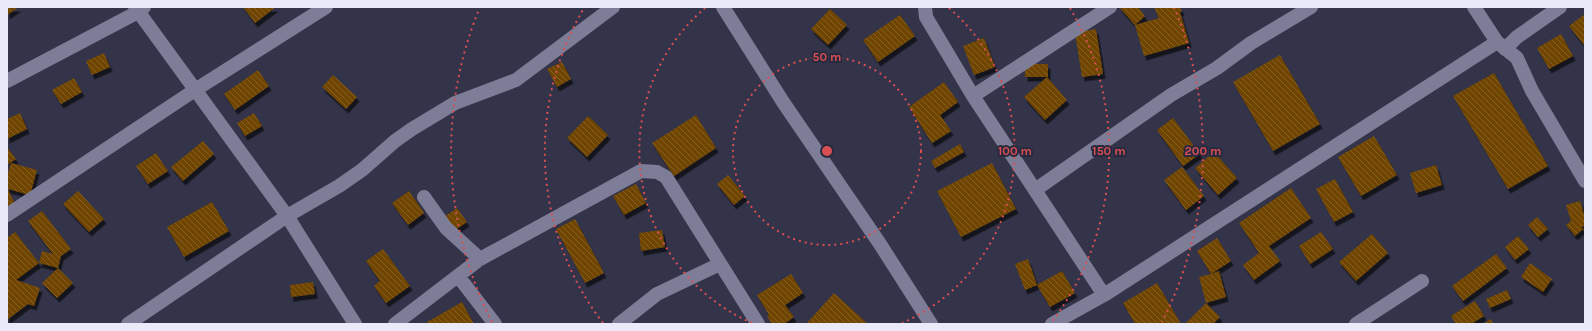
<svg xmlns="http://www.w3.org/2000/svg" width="1592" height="331" font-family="Karla,sans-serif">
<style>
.building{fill:url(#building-back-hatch);filter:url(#shadow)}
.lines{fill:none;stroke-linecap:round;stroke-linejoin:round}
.minor{stroke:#7d7d97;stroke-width:14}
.ring{fill:none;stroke:#da4f52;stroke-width:2;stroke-dasharray:2 4}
.centre{fill:#da4f52;stroke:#29293f;stroke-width:2}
.ring-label{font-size:12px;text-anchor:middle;font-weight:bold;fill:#da4f52;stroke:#29293f;stroke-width:4;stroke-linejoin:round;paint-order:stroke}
</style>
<defs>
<pattern id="building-back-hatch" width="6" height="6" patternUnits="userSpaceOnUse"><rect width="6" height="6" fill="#6f4500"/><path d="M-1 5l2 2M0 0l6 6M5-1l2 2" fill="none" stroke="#846026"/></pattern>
<filter id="shadow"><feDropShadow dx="2.5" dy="4.5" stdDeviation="0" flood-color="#0009"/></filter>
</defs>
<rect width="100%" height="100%" fill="#333349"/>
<path class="building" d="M7,7H19L7,15Z
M243,7H276L255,23Z
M1119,7H1138L1145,16L1135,25Z
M1154,7H1180L1182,11L1180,12L1189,43L1144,56L1135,25L1159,18Z
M830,9L847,25L828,45L811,29Z
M1585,14V44L1584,45L1569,26Z
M900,15L915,36L878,62L863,40Z
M1096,29L1103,74L1082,77L1075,33Z
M1561,34L1573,56L1549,69L1537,48Z
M984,38L995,67L974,75L963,46Z
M104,53L110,67L92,75L86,61Z
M1280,55L1320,124L1273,151L1233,82Z
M562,62L571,79L557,87L547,69Z
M1025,64H1048V77H1025Z
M258,70L269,86L235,110L224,94Z
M1494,73L1548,166L1508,189L1453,96Z
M333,75L357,97L346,109L322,87Z
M1047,77L1067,100L1045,120L1024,97Z
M74,78L82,92L61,104L52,90Z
M944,82L958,102L940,115L951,131L932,143L909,107Z
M20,113L27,129L7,139V119Z
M254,113L262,126L245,136L237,123Z
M696,115L716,148L674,176L652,143Z
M588,116L608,135L587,157L567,138Z
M1173,118L1200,154L1183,166L1157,130Z
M1374,136L1397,175L1361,196L1338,157Z
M203,141L214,154L183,181L171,167Z
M960,144L964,152L935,168L931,161Z
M7,147L16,159L7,165Z
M1214,152L1237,178L1218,195L1195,168Z
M156,153L168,171L148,184L136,166Z
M11,163L37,170L30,195L8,189L15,204L7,207V176Z
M992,163L1016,209L961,237L937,191Z
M1436,165L1442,185L1416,193L1410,173Z
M1182,167L1204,196L1186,210L1164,180Z
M728,175L745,196L734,205L717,184Z
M1335,179L1353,212L1334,222L1316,189Z
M636,184L646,203L624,215L613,196Z
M1291,188L1311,218L1269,246L1280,261L1254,280L1243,265L1263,250L1259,253L1239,223Z
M78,191L104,219L89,232L63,204Z
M409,191L424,213L408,225L392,203Z
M1580,201L1585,218V226L1581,227L1583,229L1585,228V233L1583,229L1575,236L1566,225L1571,221L1566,205Z
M212,202L229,231L184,257L167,227Z
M457,208L467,222L454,231L444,217Z
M42,211L71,249L61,256L58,268L39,263L42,251L53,254L28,221Z
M1537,217L1548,229L1538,237L1528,225Z
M575,219L604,273L585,283L556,229Z
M662,230L665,247L641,251L639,233Z
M15,232L39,263L16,280L40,288L34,306L28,304L7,320V238Z
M1321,232L1333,249L1310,264L1299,246Z
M1372,234L1388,253L1356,281L1339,262Z
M1518,236L1529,249L1515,260L1505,247Z
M1217,238L1231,261L1211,274L1219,271L1226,297L1206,303L1220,317L1213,324H1185L1206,303L1199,277L1211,274L1197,251Z
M383,249L410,286L386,303L374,286L380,281L366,261Z
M1496,254L1507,268L1463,301L1452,286Z
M1028,259L1037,285L1025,290L1015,264Z
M1530,263L1552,279L1543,292L1521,277Z
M58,268L73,283L57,298L42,283Z
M1062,271L1075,293L1050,307L1037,285Z
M791,274L803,293L785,305L794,317L784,324H772L767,316L769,315L757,295Z
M313,282L315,294L291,297L290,285Z
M1157,283L1181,324H1135L1123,303Z
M1507,290L1511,299L1490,308L1486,299Z
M834,293L868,324H806Z
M1475,301L1484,316L1471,324H1456L1451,316Z
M462,302L474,324H428L427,322Z
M1490,319L1494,324H1484Z"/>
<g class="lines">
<path class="minor" d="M135,7L287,216L355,324
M723,7L783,102L880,244L931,324
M925,7L926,17L973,96L1104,295
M1474,7L1497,42L1517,58L1532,91L1585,181
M1505,49L1517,37L1560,7
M7,81L138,12L144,7
M973,96L1110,7
M1035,190L1171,95L1217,68L1251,43L1311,7
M424,197L446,228L480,259
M7,215L195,90L326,7
M458,276L495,324
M128,324L287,216L339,186L362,170L395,141L412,129L455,103L516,80L613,7
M395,324L480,259L641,171L657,172L666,177L758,324
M619,324L657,294L720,264
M1052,324L1104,295L1497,42
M1356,324L1422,281"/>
</g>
<g class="ring">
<circle cx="827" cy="151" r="94"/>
<path d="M752 323A188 188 0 0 1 705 8M949 8A188 188 0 0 1 902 323"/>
<path d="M603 323A282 282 0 0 1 584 8M1070 8A282 282 0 0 1 1051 323"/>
<path d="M492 322A376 376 0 0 1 480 7M1174 7A376 376 0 0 1 1162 322"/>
</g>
<circle cx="827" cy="151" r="6" class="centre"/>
<g class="ring-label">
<text x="827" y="61">50 m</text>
<text x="1015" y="155">100 m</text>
<text x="1109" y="155">150 m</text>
<text x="1203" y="155">200 m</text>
</g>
<rect width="1592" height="331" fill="none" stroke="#eaeaf9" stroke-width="16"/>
</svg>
